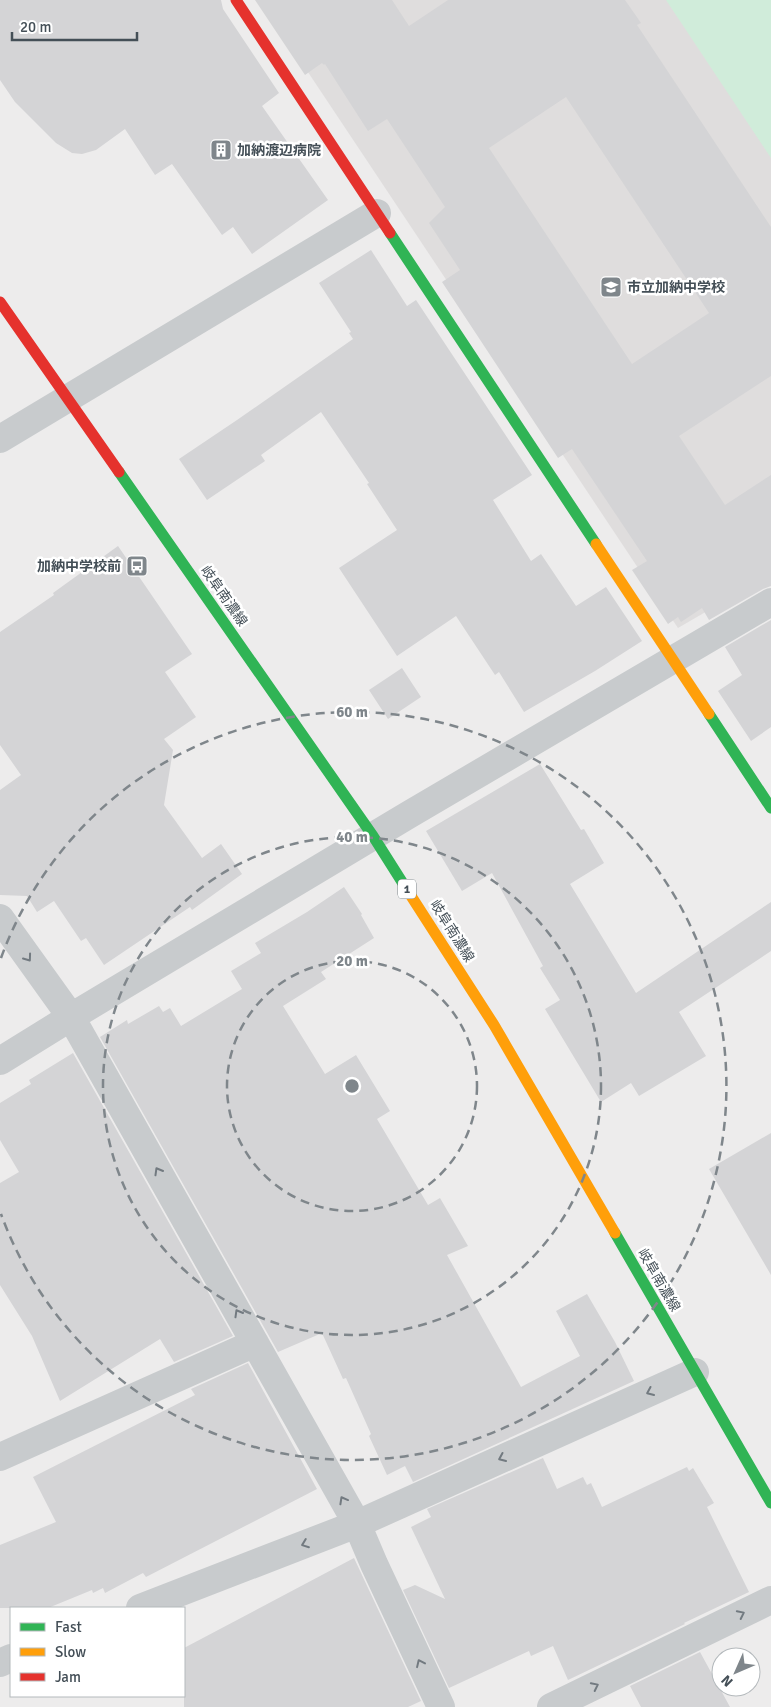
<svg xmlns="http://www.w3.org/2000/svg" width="771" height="1707" font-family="Signika,'Noto Sans JP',sans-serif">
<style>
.education{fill:#dfdddd}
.pitch{fill:#d0ecda}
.building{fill:#d4d4d6;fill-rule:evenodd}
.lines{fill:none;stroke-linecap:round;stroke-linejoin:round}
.street{stroke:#c8cbcd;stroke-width:28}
.fast{stroke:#30b455;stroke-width:11}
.slow{stroke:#ff9f0a;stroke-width:11}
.jam{stroke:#e5322d;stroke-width:11}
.oneway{stroke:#727a80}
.ring{fill:none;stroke:#7f868b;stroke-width:2.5;stroke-dasharray:9 6}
.labels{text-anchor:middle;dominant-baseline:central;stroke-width:5;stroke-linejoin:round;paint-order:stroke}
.shield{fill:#fff;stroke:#7c8489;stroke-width:1}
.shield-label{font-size:12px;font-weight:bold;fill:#444f57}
.poi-label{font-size:14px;font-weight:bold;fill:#444f57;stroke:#fff;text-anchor:start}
.street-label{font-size:14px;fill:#444f57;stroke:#fff}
.centre{fill:#7f868b;stroke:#fff;stroke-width:2.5}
.ring-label{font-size:15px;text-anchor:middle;font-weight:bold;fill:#7f868b;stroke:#fff;stroke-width:5;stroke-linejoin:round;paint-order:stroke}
</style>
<rect width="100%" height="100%" fill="#edecec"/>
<path class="education" d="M260,0H771V574L678,628Z"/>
<path class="pitch" d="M666,0H771V158Z"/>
<path class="building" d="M0,0H221L223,9L279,93L262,106L328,200L252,254L233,227L222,235L172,164L155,175L125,129L96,150L82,154L72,153L56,143L15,102L0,80Z
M255,0H392L409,26L448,0H625L641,23L637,25L771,227V376L679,436L725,505L771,475V586L763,589L709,620L702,608L681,622L678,617L668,624L632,570L647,561L572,449L558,458L442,282L460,270L429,223L445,207L387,119L368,131L325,64L324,65L322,63L305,75ZM566,97L709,313L632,364L489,148Z
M371,250L407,306L416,300L532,475L493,500L531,561L541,554L576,606L606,587L642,641L595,671L524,712L499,672L495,675L456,616L397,656L339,568L397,530L367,484L369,483L321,412L261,455L265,461L207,500L179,459L237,420L353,339L349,333L351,332L319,283Z
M118,546L192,654L165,672L196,717L164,739L173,750L164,805L202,858L221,844L242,874L192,910L190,907L104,965L86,938L81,941L54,901L37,912L27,896L0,895V790L21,775L0,745V632L54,595L53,593Z
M771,620V727L751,741L718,691L742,675L725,647Z
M402,668L421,697L388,719L369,690Z
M540,764L581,830L584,829L604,863L570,884L636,993L771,902V951L679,1012L706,1056L639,1096L631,1083L601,1102L545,1009L560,1000L540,968L543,966L492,873L462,891L426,831Z
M344,887L362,914L361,915L374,938L321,972L326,979L283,1006L325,1074L356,1055L390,1111L377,1119L428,1205L440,1198L468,1246L447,1255L521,1387L580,1356L556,1311L587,1294L615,1342L634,1381L413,1482L405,1466L387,1475L369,1436L371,1434L346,1378L343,1379L322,1333L278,1352L100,1037L127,1020L128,1024L159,1006L163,1012L170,1008L181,1026L242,989L231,971L261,953L255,943L307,912Z
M73,1053L233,1336L174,1362L160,1339L60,1401L32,1336L0,1285V1183L19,1172L0,1140V1103L31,1084L29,1080Z
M771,1133V1275L709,1169Z
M248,1363L317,1489L146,1577L143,1573L105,1593L103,1588L93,1593L92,1590L48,1608H0V1545L56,1522L33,1477L195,1395L191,1389Z
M543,1458L557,1489L583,1477L587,1485L591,1483L602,1507L687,1467L689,1471L693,1468L714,1503L707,1507L749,1592L684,1623L685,1624L568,1680L553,1646L531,1656L529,1651L449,1688L403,1590L415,1585L445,1599L411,1527L431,1517L427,1509Z
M354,1558L421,1701L408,1707H184V1648Z
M700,1652L730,1707H641L630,1686Z"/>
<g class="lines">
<path class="street" d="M0,439L377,213
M0,918L71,1017L357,1524L374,1564L441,1707
M0,1061L71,1017L410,814L771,602
M0,1457L255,1343
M140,1608L357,1524L695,1372
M0,1663L11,1658
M551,1707L771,1600"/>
<path class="fast" d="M390,233L596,544
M119,472L373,836L404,885
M709,714L771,808
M615,1233L771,1503"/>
<path class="slow" d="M596,544L709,714
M404,885L494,1025L615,1233"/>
<path class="jam" d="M236,0L390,233
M0,302L119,472"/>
</g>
<defs><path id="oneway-chevron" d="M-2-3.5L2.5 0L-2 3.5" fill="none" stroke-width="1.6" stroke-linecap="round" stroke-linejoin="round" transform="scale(1.25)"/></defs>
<g class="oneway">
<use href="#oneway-chevron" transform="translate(28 958) rotate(54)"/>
<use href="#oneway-chevron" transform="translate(158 1171) rotate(-120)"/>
<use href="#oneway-chevron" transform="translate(238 1313) rotate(-120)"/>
<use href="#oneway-chevron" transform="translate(650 1392) rotate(156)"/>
<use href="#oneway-chevron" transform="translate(502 1458) rotate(156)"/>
<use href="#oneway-chevron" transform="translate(343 1500) rotate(-119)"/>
<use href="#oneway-chevron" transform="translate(305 1544) rotate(159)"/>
<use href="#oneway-chevron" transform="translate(741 1614) rotate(-26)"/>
<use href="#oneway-chevron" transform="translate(420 1663) rotate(-115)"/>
<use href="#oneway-chevron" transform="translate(595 1686) rotate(-26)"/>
</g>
<g class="ring">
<circle cx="352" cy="1086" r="125"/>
<circle cx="352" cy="1086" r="249"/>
<path d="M1 958A374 374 0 1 1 1 1214"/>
</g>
<defs>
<g id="building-square" transform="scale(1.125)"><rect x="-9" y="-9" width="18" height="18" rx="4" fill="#7f868b" stroke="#fff"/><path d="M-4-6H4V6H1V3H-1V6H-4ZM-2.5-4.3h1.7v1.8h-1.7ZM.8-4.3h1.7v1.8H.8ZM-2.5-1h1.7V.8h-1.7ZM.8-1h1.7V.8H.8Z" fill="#fff"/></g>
<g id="school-square" transform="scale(1.125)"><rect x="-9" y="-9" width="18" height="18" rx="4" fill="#7f868b" stroke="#fff"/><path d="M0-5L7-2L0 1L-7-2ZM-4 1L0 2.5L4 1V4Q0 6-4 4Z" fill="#fff"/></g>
<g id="bus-square" transform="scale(1.125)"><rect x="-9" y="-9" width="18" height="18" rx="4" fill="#7f868b" stroke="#fff"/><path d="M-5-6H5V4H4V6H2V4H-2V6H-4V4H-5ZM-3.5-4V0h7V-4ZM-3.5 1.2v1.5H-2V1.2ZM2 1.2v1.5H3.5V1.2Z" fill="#fff"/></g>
</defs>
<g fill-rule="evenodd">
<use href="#building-square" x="221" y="150"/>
<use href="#school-square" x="611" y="287"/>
<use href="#bus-square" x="137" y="566"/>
</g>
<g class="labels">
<rect class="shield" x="398" y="879.5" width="18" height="19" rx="4"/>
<g class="shield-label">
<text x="407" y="889">1</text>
</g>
<g class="poi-label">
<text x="237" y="150">加納渡辺病院</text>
<text x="627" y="287">市立加納中学校</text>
<text x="121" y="566" text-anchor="end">加納中学校前</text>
</g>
<g class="street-label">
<text transform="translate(224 596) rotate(55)">岐阜南濃線</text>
<text transform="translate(452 931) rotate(58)">岐阜南濃線</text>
<text transform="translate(659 1280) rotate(60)">岐阜南濃線</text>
</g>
</g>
<circle cx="352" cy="1086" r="8" class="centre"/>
<g class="ring-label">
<text x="352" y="717">60 m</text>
<text x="352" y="842">40 m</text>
<text x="352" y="966">20 m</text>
</g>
<rect x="10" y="1607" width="175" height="90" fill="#ffffff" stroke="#b4b9bc"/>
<rect x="20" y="1623" width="25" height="8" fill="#30b455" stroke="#b4b9bc"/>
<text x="55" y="1632" font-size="15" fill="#444f57">Fast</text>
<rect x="20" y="1648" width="25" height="8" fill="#ff9f0a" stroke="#b4b9bc"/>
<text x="55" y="1657" font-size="15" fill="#444f57">Slow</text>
<rect x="20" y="1673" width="25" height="8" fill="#e5322d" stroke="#b4b9bc"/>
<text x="55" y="1682" font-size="15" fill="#444f57">Jam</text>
<g transform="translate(736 1672) rotate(225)"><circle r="24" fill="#ffffff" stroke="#b4b9bc"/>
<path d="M0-4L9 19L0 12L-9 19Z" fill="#7f868b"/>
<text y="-8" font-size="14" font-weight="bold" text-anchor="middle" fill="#444f57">N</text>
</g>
<path d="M12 32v8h125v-8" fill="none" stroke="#444f57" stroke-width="2.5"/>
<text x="20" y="32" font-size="15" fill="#444f57" stroke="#ffffff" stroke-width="4" paint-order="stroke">20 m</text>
</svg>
